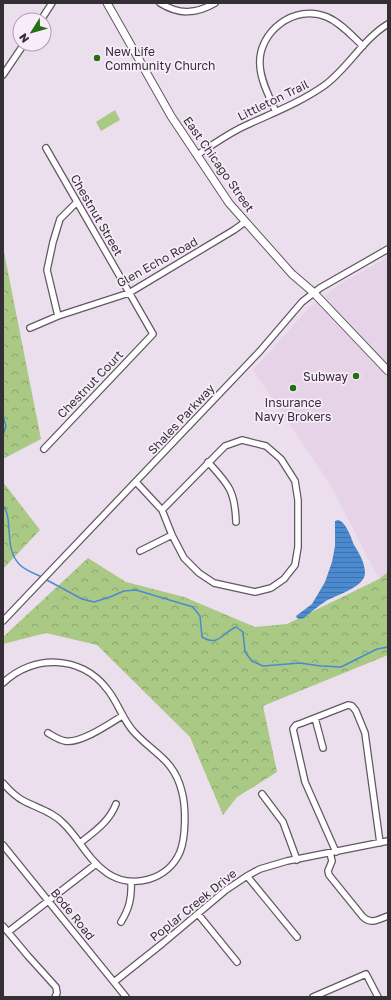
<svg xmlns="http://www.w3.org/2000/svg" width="391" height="1000" font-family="'Golos Text',sans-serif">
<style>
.built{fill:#e6d3e8}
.forest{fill:url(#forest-crowns)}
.pitch{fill:#a9c984}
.water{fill:url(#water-rules)}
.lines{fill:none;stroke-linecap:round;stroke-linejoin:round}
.stream{stroke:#4c8acf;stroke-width:1.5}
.minor-casing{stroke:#635764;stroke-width:8}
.major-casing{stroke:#635764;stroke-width:9}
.minor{stroke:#fff;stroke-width:5.5}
.major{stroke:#fff;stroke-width:7}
.poi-dot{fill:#246f11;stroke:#f8ebfa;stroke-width:1.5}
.labels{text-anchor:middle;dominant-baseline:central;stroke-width:3.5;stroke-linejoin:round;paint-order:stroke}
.poi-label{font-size:12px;fill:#342f35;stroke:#f8ebfa;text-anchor:start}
.street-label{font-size:12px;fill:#342f35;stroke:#f8ebfa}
</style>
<defs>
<pattern id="forest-crowns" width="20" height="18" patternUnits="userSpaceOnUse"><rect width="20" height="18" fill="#a9c984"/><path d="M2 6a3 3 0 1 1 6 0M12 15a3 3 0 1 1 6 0" fill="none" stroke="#8aa46d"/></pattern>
<pattern id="water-rules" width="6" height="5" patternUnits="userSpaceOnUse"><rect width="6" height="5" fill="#4c8acf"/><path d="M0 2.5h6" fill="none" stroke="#4071a9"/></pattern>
</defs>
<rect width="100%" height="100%" fill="#ebdeed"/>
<path class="built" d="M388,257V572L379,579L330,484L253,370L309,308L340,284Z"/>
<path class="forest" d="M3,247L41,439L3,459Z
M3,482L40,530L3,569Z
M88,558L126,582L184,597L255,627L287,624L379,579L388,572V655L263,706L277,772L237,797L223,815L190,737L97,645L46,633L3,644V637Z"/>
<path class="pitch" d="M115,110L120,120L101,131L96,122Z"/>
<path class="water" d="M338,520C346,522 351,537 354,545C359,553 365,563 365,573C365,587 336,595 326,601C318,606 311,612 304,618L300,619L297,618L296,616L312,604L325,582L332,562L335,546V521Z"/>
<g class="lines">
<path class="stream" d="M3,416L6,426L3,435
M3,506C14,518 3,549 20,565C25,570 35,574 42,577
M45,579L82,599L94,602L110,597L124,591L136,590L193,607L200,616L202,637C219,647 222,633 236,627L243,632L245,652L252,661L263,666L300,663L321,666L341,667L377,649L388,647"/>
<g class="minor-casing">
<path id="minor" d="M160,3C179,15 196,14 215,3
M41,20L52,3
M3,75L24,44
M276,112C270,98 261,82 260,66C257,32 295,3 327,17C341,23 352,36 363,46
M197,155C214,144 230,132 249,124C275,112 301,102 325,85C348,68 363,39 388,24
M58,316L47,270L53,242L60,219L76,203
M30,328L58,316L129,293L234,230L245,222
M242,440L266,446L281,459L295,481L298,500V547L295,565L284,579L271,588L255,592L214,583L199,573L184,558L172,535L162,510L225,446Z
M44,449L153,334L46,148
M208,462C228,484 235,490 236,522
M136,482L162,510
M140,551L172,535
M3,621L260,351L302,302L320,288L388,249
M3,683C33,654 81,655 107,689C118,702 122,719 134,732C154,754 174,759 182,792C186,807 186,837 180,852C168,880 132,890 107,873C88,860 79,838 63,823C53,812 37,808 24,801C16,797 9,790 3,783
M315,718L323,748
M48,733C53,736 59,740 65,741C80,744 109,724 122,716
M262,794L283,822L297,860
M80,843C95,831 109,822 116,804
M3,845L126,997
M336,852L305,782L293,729L296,725L302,723L348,705L352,706L356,711L365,733L380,843
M330,853L332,861L328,871L329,875L363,917C371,925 379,919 388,916
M247,876L297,937
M198,914L237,962
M121,922C129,909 132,898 131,882
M3,926L28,956L56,987L57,993L55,997
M8,932L96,864
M114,982L163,943L226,890L247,876L260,869L287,861L388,841
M313,997L366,974L378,997"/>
</g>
<g class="major-casing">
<path id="major" d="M107,3L171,116L229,203L292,274L313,292L388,371"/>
</g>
<use href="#minor" class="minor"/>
<use href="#major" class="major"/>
</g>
<g class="poi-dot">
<circle cx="97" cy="58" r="4"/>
<circle cx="356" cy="376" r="4"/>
<circle cx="293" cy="388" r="4"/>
</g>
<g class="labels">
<g class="poi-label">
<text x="105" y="51">New Life<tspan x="105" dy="14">Community Church</tspan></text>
<text x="348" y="376" text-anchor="end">Subway</text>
<text x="293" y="402" text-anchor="middle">Insurance<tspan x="293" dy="14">Navy Brokers</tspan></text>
</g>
<g class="street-label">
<text transform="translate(273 100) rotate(-26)">Littleton Trail</text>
<text transform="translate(219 164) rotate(55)">East Chicago Street</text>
<text transform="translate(97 215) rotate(60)">Chestnut Street</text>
<text transform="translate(157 262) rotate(-29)">Glen Echo Road</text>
<text transform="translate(90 384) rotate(-46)">Chestnut Court</text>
<text transform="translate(181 419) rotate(-47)">Shales Parkway</text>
<text transform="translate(193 905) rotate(-39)">Poplar Creek Drive</text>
<text transform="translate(73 914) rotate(51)">Bode Road</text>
</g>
</g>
<rect width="391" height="1000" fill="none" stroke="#342f35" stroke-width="8"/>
<g transform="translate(32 32) rotate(233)"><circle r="19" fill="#f8ebfa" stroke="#aaa0ab"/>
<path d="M0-3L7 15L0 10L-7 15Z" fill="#246f11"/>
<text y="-6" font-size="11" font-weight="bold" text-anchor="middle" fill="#342f35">N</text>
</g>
</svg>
